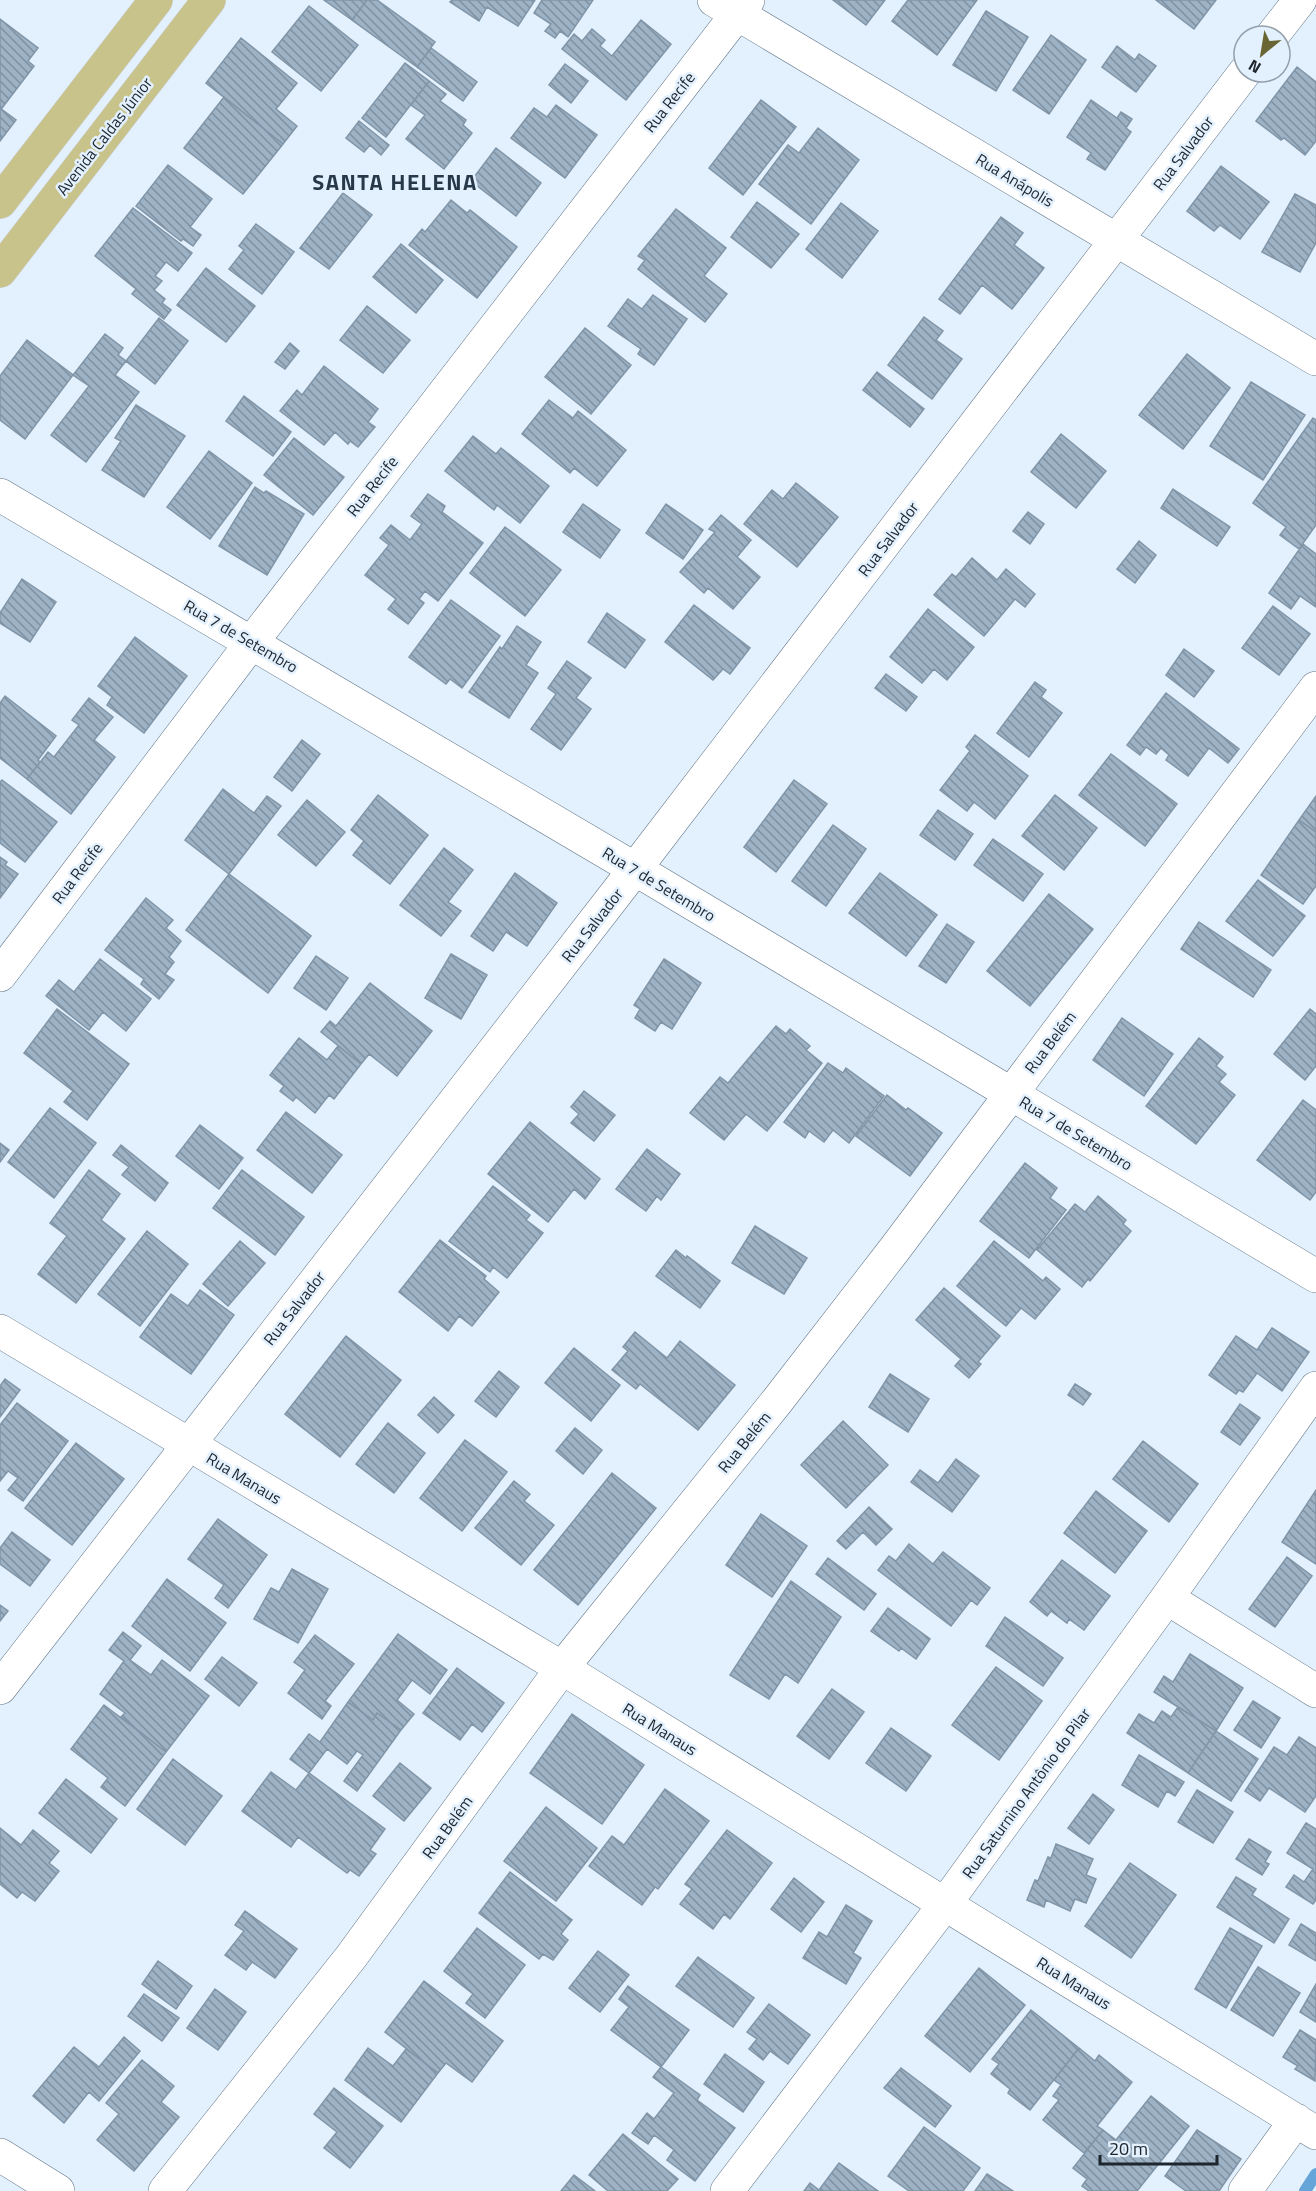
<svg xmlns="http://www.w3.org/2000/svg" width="1316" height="2191" font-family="'Titillium Web',sans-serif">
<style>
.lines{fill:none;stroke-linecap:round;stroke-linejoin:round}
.stream{stroke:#66a5da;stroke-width:12}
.building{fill:url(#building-back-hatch);stroke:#8095a7;stroke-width:1.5}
.minor-casing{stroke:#637688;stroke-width:34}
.major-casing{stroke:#cdcfd1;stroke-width:34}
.minor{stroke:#fff;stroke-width:33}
.major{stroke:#c8c38b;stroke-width:33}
.labels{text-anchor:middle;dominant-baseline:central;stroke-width:5;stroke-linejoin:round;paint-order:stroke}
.street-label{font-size:16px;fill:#1d252d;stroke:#e3f0fd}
.district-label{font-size:22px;font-weight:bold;letter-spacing:1.5px;fill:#273949;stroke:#e3f0fd}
</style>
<defs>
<pattern id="building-back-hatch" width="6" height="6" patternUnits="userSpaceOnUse" patternTransform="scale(1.5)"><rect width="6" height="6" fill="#9db2c5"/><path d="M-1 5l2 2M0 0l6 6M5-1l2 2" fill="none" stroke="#7f91a0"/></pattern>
</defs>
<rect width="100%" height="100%" fill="#e3f0fd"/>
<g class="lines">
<path class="stream" d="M1305,2191L1316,2174"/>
</g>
<path class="building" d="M324,0H367L352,20Z
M367,0H377L435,42L417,67L352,20Z
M452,0H535L518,26L487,7L479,21L450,2Z
M542,0H593L568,37L560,31L555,38L545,31L551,24L534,13Z
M833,0H885L866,25Z
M908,0H977L937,55L892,21Z
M1156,0H1216L1194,29Z
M309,6L358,45L321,91L272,52Z
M986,11L1028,37L996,91L953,65Z
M0,19L38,48L28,61L34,66L2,108L0,106Z
M641,20L671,44L626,100L562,49L574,34L582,41L592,29L605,40L600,46L612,56Z
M1051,35L1086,60L1049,114L1013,90Z
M241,38L297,83L276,109L297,126L283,144L206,83Z
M1117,46L1135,60L1139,54L1156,66L1136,92L1102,67Z
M431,48L477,82L463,101L417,67Z
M405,63L429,81L386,137L362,118Z
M565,64L588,81L571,103L549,85Z
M1297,67L1316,82V141L1305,155L1284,138L1281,140L1256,121Z
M429,81L446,94L440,101L466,120L463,125L472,133L444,169L406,139L425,115L411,105Z
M224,97L283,144L243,194L184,148Z
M761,100L796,127L743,195L709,168Z
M1091,100L1117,118L1121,112L1132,119L1126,128L1131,132L1105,170L1087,159L1091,153L1067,137Z
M556,105L597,135L565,178L511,138L534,108L547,117Z
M0,108L16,120L0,141Z
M359,121L389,145L381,155L370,145L364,152L346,138Z
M818,128L859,160L811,224L759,184L788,145L799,153Z
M496,148L541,183L516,216L471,181Z
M168,165L212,199L190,227L201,235L193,246L183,239L181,241L136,206Z
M1221,166L1269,202L1240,239L1220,225L1214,231L1187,211Z
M343,193L372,215L329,269L300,248Z
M1295,194L1316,205V243L1300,272L1262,252Z
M451,200L467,213L470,210L517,247L477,298L409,245L422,229L425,232Z
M757,202L799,234L771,268L731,237Z
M841,203L878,231L842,278L806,249Z
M133,208L192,253L178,271L166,262L155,276L162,281L154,290L165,299L162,303L171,310L164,319L132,294L136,289L95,256Z
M676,209L726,248L704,276L727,294L705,322L638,269L645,260L638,256Z
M1001,217L1023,233L1014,245L1044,268L1012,309L982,285L960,314L939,299Z
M256,224L294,252L262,294L229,269L244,250L239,246Z
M401,244L443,280L416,313L373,277Z
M206,268L255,306L226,342L177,305Z
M653,295L687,319L654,365L638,354L641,349L608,326L628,299L642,309Z
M367,306L410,340L383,373L340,340Z
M924,317L943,331L936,340L962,359L932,399L888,365Z
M159,318L188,341L155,384L126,361Z
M585,328L631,365L591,414L545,377Z
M105,334L123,348L118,355L126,361L115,375L139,392L86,462L51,435L89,386L73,375Z
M27,340L73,375L25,439L0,420V376Z
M290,343L299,351L285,369L275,362Z
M1187,354L1230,388L1183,449L1139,415Z
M324,366L378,409L368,422L375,427L358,447L350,441L348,444L335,432L324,445L280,411L297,390L302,395Z
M877,372L924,409L910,427L863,390Z
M1251,382L1305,415L1263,480L1210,446Z
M244,396L291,432L273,456L226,421Z
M549,400L573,418L578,411L626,450L597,486L574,468L570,473L522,434Z
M136,405L185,436L144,497L102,470L121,441L115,438Z
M1313,418L1316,420V525L1299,549L1280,535L1286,527L1253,503Z
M1061,434L1106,471L1076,508L1031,472Z
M473,436L496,454L501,448L549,486L520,523L497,505L494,510L445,471Z
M294,438L344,477L313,515L264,475Z
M209,451L252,483L210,539L167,507Z
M796,483L838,517L797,567L744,524L772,490L783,499Z
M255,487L264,493L266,491L304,514L267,575L219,546Z
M1173,489L1230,527L1217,546L1161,508Z
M428,494L445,506L442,512L483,543L438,601L425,591L419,599L424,603L408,624L388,609L396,599L365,575L389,545L380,538L391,525L410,540L422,524L411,516Z
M583,504L620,530L600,558L563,532Z
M666,504L703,530L683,559L646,533Z
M1028,512L1044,524L1030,544L1013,531Z
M721,515L751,540L737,557L760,577L733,609L708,588L704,593L680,572L715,532L709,529Z
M505,527L561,570L525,616L470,573Z
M1139,541L1156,555L1135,583L1117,569Z
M1303,544L1316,554V607L1300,596L1291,609L1269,593Z
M972,558L997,580L1006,569L1035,594L1025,607L1015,599L984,636L934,595L952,574L956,577Z
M22,579L56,602L30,642L0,623V613Z
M451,600L500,636L462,688L450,679L446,684L409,657Z
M694,605L750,648L730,674L723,669L713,680L665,642Z
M1273,606L1310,634L1279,675L1242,648Z
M928,609L974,647L947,680L934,669L922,683L890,657Z
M607,613L645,640L625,668L588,642Z
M517,626L541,642L526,665L538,673L509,718L469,692L500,647L502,649Z
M135,637L187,676L144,733L107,705L112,697L98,686Z
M1184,649L1214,671L1194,697L1166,675Z
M567,661L591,678L576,698L591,709L561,750L531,729L556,694L548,688Z
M886,674L917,697L906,711L875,688Z
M1035,682L1046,690L1041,697L1062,713L1029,757L997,733Z
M1166,693L1239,749L1228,763L1209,748L1188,776L1166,760L1169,755L1161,748L1156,754L1146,747L1140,755L1127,745Z
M5,696L56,736L38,760L40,762L27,779L0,758V703Z
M89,698L113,717L94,740L115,757L71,814L27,779L48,752L54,757L79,725L72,720Z
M975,735L1028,776L995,819L974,802L967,811L940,790L970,751L966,747Z
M302,740L320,754L292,791L274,777Z
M1111,754L1177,804L1145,846L1079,795Z
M2,780L57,822L25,862L0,843V782Z
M794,780L827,804L776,872L744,847Z
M223,789L254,813L267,796L281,806L229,874L185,840Z
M378,795L428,835L390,884L353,855L364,841L351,830Z
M1055,795L1097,828L1064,870L1022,836Z
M1316,796V832L1299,820Z
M307,800L345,832L316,866L278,835Z
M938,810L973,834L955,860L920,835Z
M1299,820L1316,832V886L1303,904L1261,875Z
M833,825L866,849L826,906L792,881Z
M993,839L1043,874L1023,901L974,865Z
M444,848L473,870L448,902L461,911L441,936L400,905Z
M0,857L7,862L5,865L18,874L0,898Z
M515,873L557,903L527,946L506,932L493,951L471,936Z
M880,873L937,915L906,956L849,913Z
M229,874L311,936L268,993L186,930Z
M1258,880L1305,916L1273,956L1226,921Z
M1049,894L1093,929L1030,1006L987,971Z
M146,898L173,920L166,928L181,941L169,957L174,962L165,974L174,980L159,999L141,984L144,979L105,950Z
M1199,922L1271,970L1253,997L1181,949Z
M947,924L974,942L946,983L919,966Z
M451,954L487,975L461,1019L425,998Z
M316,956L348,978L326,1010L294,988Z
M100,959L151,999L126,1031L103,1012L89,1030L46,996L59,980L74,992Z
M664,959L701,983L672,1029L661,1022L655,1031L635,1018L640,1009L634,1005Z
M370,983L432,1031L397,1076L369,1054L361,1064L321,1032L330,1021L336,1026Z
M57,1009L129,1064L87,1120L64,1102L73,1091L24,1053Z
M1310,1009L1316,1014V1066L1305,1080L1274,1054Z
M1122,1018L1173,1054L1144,1096L1093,1060Z
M776,1026L786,1034L790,1029L810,1046L806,1050L822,1063L767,1131L746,1114L724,1140L690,1113L720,1077L728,1083Z
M299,1038L327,1060L338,1046L361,1064L334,1099L329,1095L315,1113L296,1097L293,1101L280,1091L284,1086L270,1075Z
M1199,1038L1223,1057L1216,1066L1226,1074L1219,1082L1235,1095L1196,1144L1146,1106Z
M828,1063L843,1073L846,1068L884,1096L849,1143L833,1130L824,1142L809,1131L805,1138L784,1122Z
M584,1091L615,1115L594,1141L571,1123L579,1114L571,1107Z
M887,1095L906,1110L908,1108L942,1133L910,1176L856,1136Z
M1303,1100L1316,1110V1192L1310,1200L1257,1160Z
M50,1108L96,1143L54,1198L8,1162Z
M286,1112L342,1155L312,1193L257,1150Z
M530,1122L600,1179L585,1199L574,1189L548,1222L488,1174Z
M200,1125L243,1158L219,1189L176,1156Z
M0,1143L9,1150L0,1162Z
M121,1145L168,1183L155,1201L122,1175L129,1167L113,1155Z
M647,1149L680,1174L661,1200L657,1196L646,1211L616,1189Z
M1025,1163L1057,1188L1050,1198L1066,1210L1029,1258L980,1221Z
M89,1170L120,1194L101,1220L125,1239L76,1303L38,1274L67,1236L50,1223Z
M242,1170L304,1217L275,1255L213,1208Z
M493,1186L530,1215L526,1220L543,1233L507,1278L493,1267L490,1272L449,1241Z
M1098,1196L1126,1220L1123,1224L1131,1231L1090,1281L1088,1279L1082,1287L1037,1250L1075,1204L1085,1212Z
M755,1226L807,1258L784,1294L732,1263Z
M147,1231L188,1264L140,1326L98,1294Z
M440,1240L486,1276L484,1279L499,1292L472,1326L459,1316L448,1331L399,1292Z
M240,1241L265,1263L228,1306L203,1284Z
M994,1241L1043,1281L1046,1277L1060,1289L1035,1319L1021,1308L1006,1326L957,1286Z
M676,1250L686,1258L687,1256L720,1281L700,1308L656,1276Z
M944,1288L1000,1336L978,1362L981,1364L969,1378L955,1366L961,1359L916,1320Z
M200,1290L234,1315L191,1374L140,1337L171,1294L188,1306Z
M1272,1328L1309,1352L1282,1391L1257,1373L1243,1392L1239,1390L1236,1394L1209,1375L1236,1336L1257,1350Z
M635,1332L667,1358L680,1341L735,1385L698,1430L640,1384L636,1389L612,1370L628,1351L623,1347Z
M346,1336L401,1380L340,1457L285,1414Z
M574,1348L620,1385L591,1421L545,1383Z
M499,1371L519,1387L496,1417L475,1401Z
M890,1374L929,1399L908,1432L869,1407Z
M5,1379L20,1390L0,1417V1386Z
M1075,1384L1091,1394L1083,1405L1068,1395Z
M434,1397L454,1415L438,1433L418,1415Z
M17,1403L68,1441L23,1501L8,1490L18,1478L8,1471L0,1481V1425Z
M1240,1404L1260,1418L1240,1445L1221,1432Z
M843,1421L888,1465L846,1508L801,1465Z
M388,1423L425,1453L394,1493L356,1464Z
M575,1428L602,1450L583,1474L556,1451Z
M465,1440L507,1472L462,1531L420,1498Z
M1143,1441L1198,1484L1169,1522L1113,1479Z
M76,1443L124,1479L72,1545L25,1508Z
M956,1459L979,1476L952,1512L911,1482L920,1470L938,1483Z
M612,1473L656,1508L578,1605L534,1570Z
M514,1481L530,1494L524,1501L554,1525L521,1565L475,1528Z
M1316,1490V1564L1282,1542Z
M1096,1491L1147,1531L1115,1573L1064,1533Z
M869,1507L892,1529L876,1545L863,1532L846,1549L837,1541Z
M761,1514L807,1546L772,1597L726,1565Z
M218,1519L267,1555L228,1608L215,1598L224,1585L188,1559Z
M12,1532L50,1560L30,1586L0,1564V1548Z
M909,1544L933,1564L943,1552L990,1588L977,1605L971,1600L951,1626L878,1570L889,1556L896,1561Z
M1287,1557L1312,1576L1275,1627L1249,1609Z
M828,1558L876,1594L864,1610L816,1574Z
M1062,1560L1110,1596L1084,1630L1069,1619L1067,1623L1051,1611L1047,1616L1030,1602Z
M292,1569L328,1589L298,1643L254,1619L271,1588L279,1592Z
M167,1579L226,1623L190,1671L132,1626Z
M791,1581L841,1617L798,1683L785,1674L769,1699L730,1675Z
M0,1605L8,1611L0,1621Z
M888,1608L930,1639L916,1659L901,1648L899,1651L871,1631Z
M1005,1617L1063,1658L1043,1686L986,1646Z
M123,1632L141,1646L130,1660L151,1675L162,1660L209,1696L166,1752L121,1717L125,1713L100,1694L124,1661L109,1650Z
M398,1634L447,1670L430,1694L412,1680L397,1700L414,1714L401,1730L377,1713L373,1720L348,1702Z
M315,1635L354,1664L325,1701L331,1706L322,1719L288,1693L305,1670L294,1662Z
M1190,1654L1243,1688L1216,1731L1154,1692L1164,1676L1173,1682Z
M222,1657L257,1683L239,1706L205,1679Z
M996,1667L1042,1701L999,1760L952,1725Z
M457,1668L504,1703L482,1732L472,1724L460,1740L423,1713Z
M832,1689L864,1712L829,1759L797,1736Z
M1253,1701L1280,1718L1261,1748L1234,1730Z
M348,1702L373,1720L377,1713L401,1730L357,1791L344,1781L363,1755L357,1751L347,1764L327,1749L309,1773L290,1759L309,1734L320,1742Z
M104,1705L166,1752L125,1806L101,1787L108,1778L71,1749Z
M1178,1707L1216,1731L1188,1773L1127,1733L1139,1714L1154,1723L1162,1711L1171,1717Z
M572,1714L644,1765L602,1824L530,1773Z
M891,1728L931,1756L906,1791L866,1763Z
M1216,1731L1258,1759L1231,1801L1188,1773Z
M1299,1737L1316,1748V1796L1305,1812L1269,1788L1260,1801L1245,1791L1274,1747L1287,1755Z
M1139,1755L1184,1782L1175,1796L1167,1791L1158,1807L1122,1785Z
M173,1759L222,1796L185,1845L137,1809Z
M400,1763L431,1788L404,1821L373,1796Z
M271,1772L296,1790L309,1773L385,1829L370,1850L376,1854L359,1876L350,1870L347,1873L298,1837L291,1847L242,1811Z
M66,1779L117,1819L91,1853L39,1813Z
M665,1789L709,1821L658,1889L655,1887L642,1905L589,1866L612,1836L624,1845Z
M1197,1790L1233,1812L1213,1843L1178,1822Z
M1093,1794L1114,1810L1089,1844L1068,1828Z
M546,1807L597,1848L556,1901L504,1861Z
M1306,1823L1316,1829V1900L1313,1904L1286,1887L1294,1875L1304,1882L1313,1869L1287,1853Z
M0,1828L21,1845L33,1830L59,1851L49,1863L59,1871L35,1901L22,1892L17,1898L0,1884Z
M727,1830L772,1863L730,1919L724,1914L713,1929L680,1904L692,1889L685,1884Z
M1249,1839L1271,1852L1265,1862L1269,1864L1262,1875L1236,1859Z
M1056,1844L1093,1859L1086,1875L1096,1879L1086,1903L1075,1899L1070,1911L1046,1900L1044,1907L1027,1900L1035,1880L1038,1881L1048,1857L1051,1858Z
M1130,1863L1176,1895L1131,1958L1085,1926Z
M510,1872L572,1920L561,1934L568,1940L553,1960L543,1954L539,1959L479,1913Z
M1236,1877L1256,1889L1252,1895L1289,1919L1274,1943L1217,1907Z
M794,1878L824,1902L801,1932L771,1909Z
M846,1905L872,1921L853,1953L861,1958L846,1984L803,1958L819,1932L827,1937Z
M245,1911L297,1949L275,1978L252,1962L246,1970L225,1955L244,1931L235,1925Z
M1301,1924L1316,1933V1961L1289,1945Z
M477,1928L525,1965L485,2018L466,2003L473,1994L444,1971Z
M1230,1928L1262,1946L1226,2008L1195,1989Z
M598,1951L629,1975L600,2012L569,1988Z
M698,1957L754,1998L733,2027L676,1986Z
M158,1961L192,1986L176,2009L142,1984Z
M1258,1967L1300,1993L1273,2036L1231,2010Z
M979,1968L1025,2005L970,2072L925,2036Z
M424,1981L503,2041L472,2082L446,2063L438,2073L385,2032Z
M1316,1984V2022L1300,2012Z
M628,1986L689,2030L661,2067L611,2030L629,2007L619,1999Z
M215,1989L246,2012L218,2050L187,2028Z
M144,1994L179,2018L162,2041L128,2016Z
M769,2004L810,2035L788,2064L770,2051L763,2060L749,2049L757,2039L747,2032Z
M1031,2010L1079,2048L1030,2110L1008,2093L1010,2089L991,2074L999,2064L992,2059Z
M1300,2030L1316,2040L1315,2081L1295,2069L1298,2066L1283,2057Z
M124,2037L140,2051L99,2101L89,2092L64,2123L33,2096L74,2047L99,2067Z
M368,2048L393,2066L406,2049L438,2073L401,2122L345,2080Z
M1079,2048L1095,2061L1099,2055L1132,2082L1097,2126L1103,2130L1084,2153L1043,2120L1059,2100L1053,2096L1061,2085L1054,2080Z
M725,2054L764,2082L743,2112L704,2084Z
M142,2060L174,2086L161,2102L179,2117L134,2171L97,2140L119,2114L106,2103Z
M661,2067L700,2095L697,2100L735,2128L695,2181L667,2160L674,2150L654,2135L648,2144L632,2133L647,2113L654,2119L674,2093L653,2077Z
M901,2068L951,2106L935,2127L884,2088Z
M334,2088L383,2126L350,2168L324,2148L337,2132L314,2114Z
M1151,2096L1189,2126L1137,2191H1089L1082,2186L1087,2179L1073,2168L1103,2130L1116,2140Z
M924,2127L980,2168L963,2191H909L888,2176Z
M1197,2130L1241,2159L1219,2191H1186L1165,2176Z
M623,2134L678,2179L667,2191H608L589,2175Z
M839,2163L878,2191H804L810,2183L819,2190Z
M987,2174L1013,2191H975Z
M574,2175L595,2191H561Z"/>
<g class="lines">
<g class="minor-casing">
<path id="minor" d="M714,0L1316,359
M1272,36L1300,0
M0,495L635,869L1316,1276
M0,975L252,642L748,0
M0,1331L562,1668L1316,2133
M1167,1598L1316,1691
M0,1688L635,869L1245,72
M0,2155L58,2191
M165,2191L351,1957L562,1668L778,1400L894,1250L1316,688
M727,2191L945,1904L1167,1598L1316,1388
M1245,2191L1296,2120"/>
</g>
<g class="major-casing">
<path id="major" d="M0,202L156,0
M0,271L209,0"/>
</g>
<use href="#minor" class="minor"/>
<use href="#major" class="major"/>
</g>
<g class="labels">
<g class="street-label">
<text transform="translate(669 102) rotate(-52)">Rua Recife</text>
<text transform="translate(104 136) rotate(-52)">Avenida Caldas Júnior</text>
<text transform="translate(1183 153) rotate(-53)">Rua Salvador</text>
<text transform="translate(1015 180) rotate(31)">Rua Anápolis</text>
<text transform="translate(372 486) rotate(-52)">Rua Recife</text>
<text transform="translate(888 539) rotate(-53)">Rua Salvador</text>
<text transform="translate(241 636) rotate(30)">Rua 7 de Setembro</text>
<text transform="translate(77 873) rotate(-53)">Rua Recife</text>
<text transform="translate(659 884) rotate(31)">Rua 7 de Setembro</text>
<text transform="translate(592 925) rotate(-52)">Rua Salvador</text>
<text transform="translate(1050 1042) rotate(-53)">Rua Belém</text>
<text transform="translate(1076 1133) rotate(31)">Rua 7 de Setembro</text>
<text transform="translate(294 1308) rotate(-52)">Rua Salvador</text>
<text transform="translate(744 1442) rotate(-51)">Rua Belém</text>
<text transform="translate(244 1478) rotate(31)">Rua Manaus</text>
<text transform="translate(660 1729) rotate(32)">Rua Manaus</text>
<text transform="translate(1026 1793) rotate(-54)">Rua Saturnino Antônio do Pilar</text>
<text transform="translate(447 1827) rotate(-54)">Rua Belém</text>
<text transform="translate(1074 1983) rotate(32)">Rua Manaus</text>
</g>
<g class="district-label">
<text x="395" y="182">SANTA HELENA</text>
</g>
</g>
<g transform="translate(1262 54) rotate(210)"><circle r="28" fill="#e3f0fd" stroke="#949faa" stroke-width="1.5"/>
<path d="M0-4.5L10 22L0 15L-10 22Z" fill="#6a6633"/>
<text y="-9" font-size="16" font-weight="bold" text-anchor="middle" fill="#1d252d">N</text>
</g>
<path d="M1100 2155v9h117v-9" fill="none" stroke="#1d252d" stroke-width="3"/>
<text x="1109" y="2155" font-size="18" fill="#1d252d" stroke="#e3f0fd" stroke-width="4.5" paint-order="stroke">20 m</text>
</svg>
